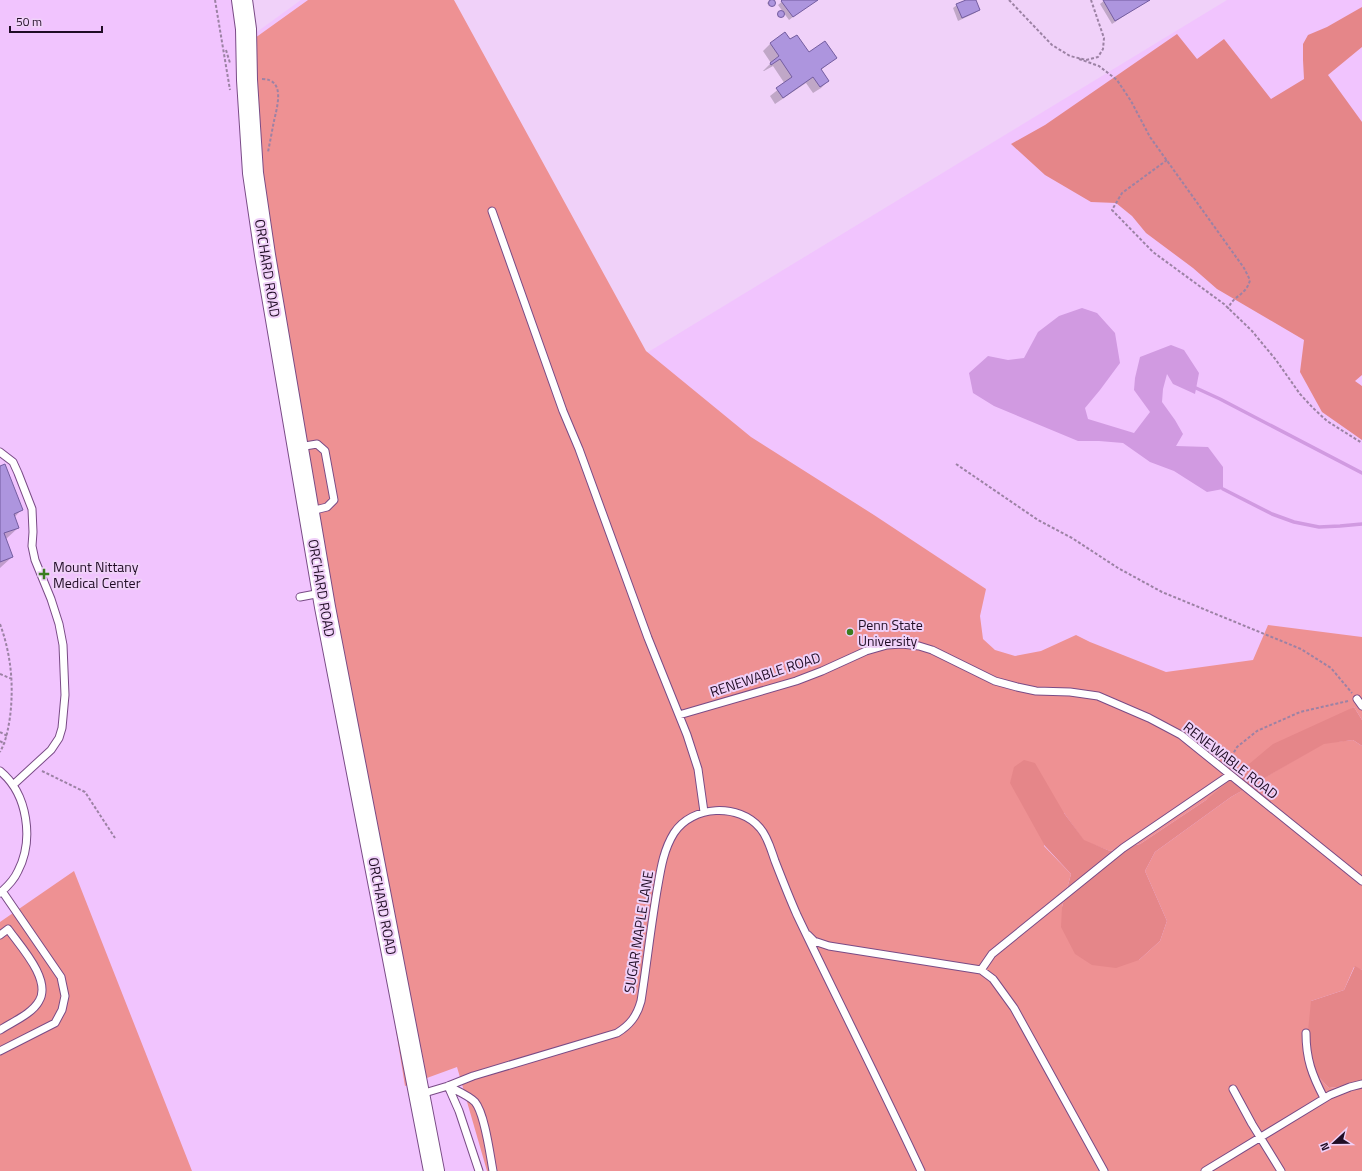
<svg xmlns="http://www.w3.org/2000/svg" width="1362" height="1171" font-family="'Titillium Web',sans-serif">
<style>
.built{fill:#f1c4fe}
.green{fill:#ee9193}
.forest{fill:#e58689}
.water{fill:#d19ae1}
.shadow{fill:#0003}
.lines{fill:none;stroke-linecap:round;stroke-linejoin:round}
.stream{stroke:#d19ae1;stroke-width:3.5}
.building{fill:#ad95de;stroke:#745da0}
.lane-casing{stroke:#794b86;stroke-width:9}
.secondary-casing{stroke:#794b86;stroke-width:22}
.path{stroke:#9c82a4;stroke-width:2;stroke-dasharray:3 2;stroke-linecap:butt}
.lane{stroke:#fff;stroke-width:7}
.secondary{stroke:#fff;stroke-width:20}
.poi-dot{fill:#3a7d1f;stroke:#f0d1f9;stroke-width:1.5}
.labels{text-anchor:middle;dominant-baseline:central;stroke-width:4;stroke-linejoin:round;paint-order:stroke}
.street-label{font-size:14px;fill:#200d25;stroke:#f0d1f9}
.poi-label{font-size:14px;fill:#200d25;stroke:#f0d1f9;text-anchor:start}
</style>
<rect width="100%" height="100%" fill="#f0d1f9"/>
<path class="built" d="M0,0H235L243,146L249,217L304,535L423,1171H0Z
M301,0H449L645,354L1227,0H1362V1171H443L428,1087L409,993L254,34Z"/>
<path class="green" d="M308,0H454L646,351L751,437L874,515L986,589L980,616L983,639L995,650L1015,656L1041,651L1076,635L1090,642L1166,672L1253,660L1268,625L1362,637V720L1354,707L1206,800L1140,844L1110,851L1084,841L1064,813L1044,846L1071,874L1062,907L1139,960L1160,941L1167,921L1145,871L1155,852L1231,797L1324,743L1353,740L1362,746V970L1354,967L1344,990L1311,1001L1313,1071L1329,1088L1362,1084V1171H487L457,1067L405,1086L236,39L255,38Z
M74,871L192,1171H0V922Z"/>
<path class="forest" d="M1362,7V47L1328,75L1362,122V375L1355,381L1362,386V440L1322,412L1300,372L1304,340L1217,289L1193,268L1146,233L1132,216L1116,203L1091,202L1045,175L1011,144L1045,125L1177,34L1197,59L1224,39L1271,99L1304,79L1303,60V44L1308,35L1327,27Z
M1354,707L1362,720V746L1353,740L1324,744L1231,797L1155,852L1145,871L1167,921L1160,941L1139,960L1116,968L1092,965L1075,954L1061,927L1062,907L1071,874L1045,846L1010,783L1014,767L1024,760L1035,763L1064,813L1084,840L1110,851L1140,844L1206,800L1273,744Z
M1355,966L1362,970V1084L1329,1088L1313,1071L1308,1031L1311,1001L1344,990Z"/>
<path class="water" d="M1082,308L1097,313L1115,333L1120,363L1100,390L1085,408L1088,419L1134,433L1150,412L1134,390L1135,378L1140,357L1171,345L1184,350L1199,373L1195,394L1173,384L1167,374L1163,389L1162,402L1175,420L1183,434L1176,446L1208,447L1223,467V489L1207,492L1174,471L1150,462L1123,443L1099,441H1078L994,406L973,393L969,373L988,356L1008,360L1024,358L1038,332L1059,316Z"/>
<path class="shadow" d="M770,0H774L775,3L771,6H769L767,3Z
M784,0H816L789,20L778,5Z
M968,0H974L979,10L975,13L958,21L953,8L957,5Z
M1105,0H1148L1112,24L1100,4Z
M780,12L783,13V15L778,17L777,14Z
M785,33L790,41L808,53L835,58L821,70L828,81L821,88L813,93L806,83L775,104L770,96L785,84L773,66L764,71H763L771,63L763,51L770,44Z
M0,467L21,510L14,518L18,528L6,539L12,557L0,568Z"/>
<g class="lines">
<path class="stream" d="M1196,388L1220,399L1362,473
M1223,489L1272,514L1294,522L1319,527L1340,526L1362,524"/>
</g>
<path class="building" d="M768.5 3a3.5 3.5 0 1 1 7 0a3.5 3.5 0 1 1-7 0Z
M782,0H818L793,17L781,1Z
M966,0H976L980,10L962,18L956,4Z
M1103,0H1150L1115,21Z
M777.5 14a3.5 3.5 0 1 1 7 0a3.5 3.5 0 1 1-7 0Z
M785,32L790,39L797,35L809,52L825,41L837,58L821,69L829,81L820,87L813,77L783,98L776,88L792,77L780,59L771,65L770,63L779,56L770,43Z
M5,464L23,510L14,514L19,528L4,533L13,557L0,562V466Z"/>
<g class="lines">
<g class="lane-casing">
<path id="lane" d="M492,211L563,411L579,449L648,638L687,735L698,769L704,812
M299,447L317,444L325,451L334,500L327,507L311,511
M0,452L13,462L18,473L32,509L33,532L32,546L35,560L51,599L59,624L63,645L65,695L62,728L59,738L51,750L13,785
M300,597L321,593
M1357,699L1362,706
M679,715L796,681L822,671L866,651L887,645L902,644L919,646L932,650L995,681L1017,687L1036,691L1070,692L1098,696L1149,718L1181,735L1362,881
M0,771C28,794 34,840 18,871C14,880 7,887 0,893
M0,935L8,929C20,946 52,980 39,1001C32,1014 12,1022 0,1030
M808,935L814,941L829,946L981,970L993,979L1014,1008L1104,1171
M981,970L992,954L1123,848L1230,775
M1306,1033C1306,1059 1312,1075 1324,1098
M0,1051L55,1023L62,1010L65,996L61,977L2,891
M448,1086C457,1091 468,1095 475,1102C485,1114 490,1155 493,1171
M448,1086L459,1111L479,1171
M1233,1089L1252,1124L1281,1171
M421,1094L448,1086L473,1076L617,1033C630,1025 637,1016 641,1001C647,963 651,924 658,885C661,867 664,849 674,833C692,805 739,803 760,828C768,837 771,850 775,861C782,879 789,897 797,915C838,1001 881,1085 921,1171
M1205,1171L1330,1095L1350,1087L1362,1084"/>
</g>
<g class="secondary-casing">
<path id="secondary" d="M242,0L246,29L247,80L253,173L265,255L325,607L434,1171"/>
</g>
<path class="path" d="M215,0L230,90
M1009,0L1052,45L1070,56L1086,60L1098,57L1103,49L1104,38L1091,0
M226,50L230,63
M1079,59L1099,66L1117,80L1131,101L1150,137L1244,268L1250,280C1246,296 1233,295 1228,309
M262,79C286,79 277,107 274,121C272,131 270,142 268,152
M1167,160L1122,193L1112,210L1153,252L1224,304L1252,331L1276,360L1300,394L1313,408L1327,421L1362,443
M956,464L1038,520L1072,538L1118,568L1162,592L1301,649L1331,668L1352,693
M0,624C11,654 14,685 10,717C8,730 6,741 0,752
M0,674L12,679
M0,732L7,736
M0,741L5,744
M1229,761L1237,747L1257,731L1300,712L1348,701
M42,771L85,792L115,838"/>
<use href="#lane" class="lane"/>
<use href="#secondary" class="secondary"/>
</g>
<g class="poi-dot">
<path d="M42 568h4v4h4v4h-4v4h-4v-4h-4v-4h4z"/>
<circle cx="850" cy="632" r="4"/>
</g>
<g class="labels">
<g class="street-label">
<text transform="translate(268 268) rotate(81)">ORCHARD ROAD</text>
<text transform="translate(322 588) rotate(80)">ORCHARD ROAD</text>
<text transform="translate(765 674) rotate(-18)">RENEWABLE ROAD</text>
<text transform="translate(1231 760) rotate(38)">RENEWABLE ROAD</text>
<text transform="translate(383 906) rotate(79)">ORCHARD ROAD</text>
<text transform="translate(638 932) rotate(-81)">SUGAR MAPLE LANE</text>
</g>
<g class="poi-label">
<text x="53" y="566">Mount Nittany<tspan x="53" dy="16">Medical Center</tspan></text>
<text x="858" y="624">Penn State<tspan x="858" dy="16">University</tspan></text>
</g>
</g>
<g transform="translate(1334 1143) rotate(248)" stroke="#f0d1f9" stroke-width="3" paint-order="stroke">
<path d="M0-3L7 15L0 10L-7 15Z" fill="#200d25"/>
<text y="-6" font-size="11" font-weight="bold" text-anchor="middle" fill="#200d25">N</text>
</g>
<path d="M10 26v6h92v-6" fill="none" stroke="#200d25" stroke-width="2"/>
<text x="16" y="26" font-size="12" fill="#200d25" stroke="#f0d1f9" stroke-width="3" paint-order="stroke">50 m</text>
</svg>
